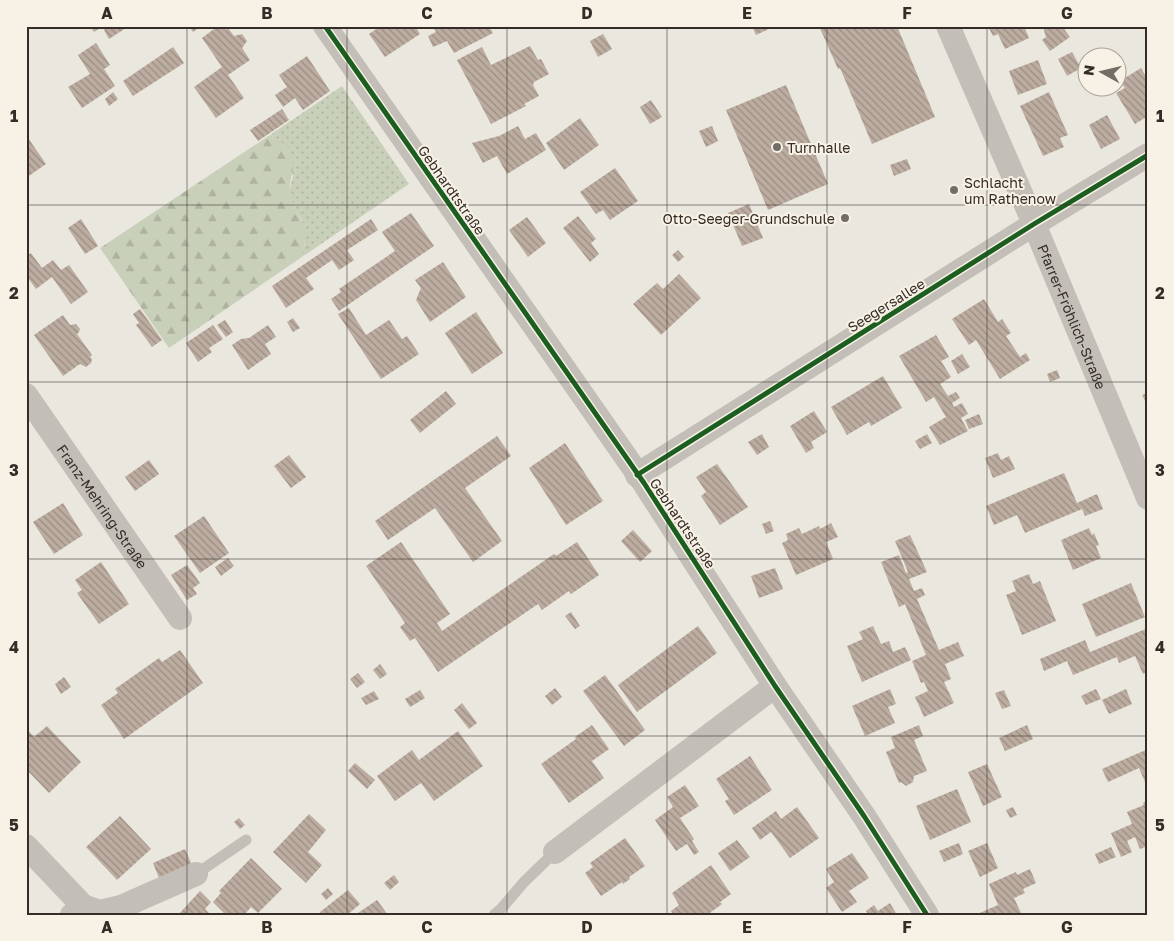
<svg xmlns="http://www.w3.org/2000/svg" width="1174" height="941" font-family="'Golos Text',sans-serif">
<style>
.grass{fill:url(#grass-dots)}
.forest{fill:url(#forest-firs)}
.building{fill:url(#building-back-hatch)}
.lines{fill:none;stroke-linecap:round;stroke-linejoin:round}
.lane{stroke:#c3beb8;stroke-width:11}
.street{stroke:#c3beb8;stroke-width:24}
.cycleway-casing{stroke:#f8f1e5;stroke-width:8}
.cycleway{stroke:#1b5e20;stroke-width:5}
.grid{fill:none;stroke:#332c27;stroke-width:1;stroke-opacity:0.55}
.poi-dot{fill:#736d67;stroke:#f8f1e5;stroke-width:2}
.labels{text-anchor:middle;dominant-baseline:central;stroke-width:4;stroke-linejoin:round;paint-order:stroke}
.poi-label{font-size:14px;fill:#332c27;stroke:#f8f1e5;text-anchor:start}
.street-label{font-size:14px;fill:#332c27;stroke:#f8f1e5}
.neatline{fill:none;stroke:#332c27;stroke-width:2}
.grid-label{font-size:16px;text-anchor:middle;font-weight:bold;fill:#332c27}
</style>
<defs>
<pattern id="grass-dots" width="8" height="8" patternUnits="userSpaceOnUse" patternTransform="scale(1.25)"><rect width="8" height="8" fill="#c9d0ba"/><path d="M2 2h.1M6 6h.1" fill="none" stroke="#adb3a0" stroke-width="1.8" stroke-linecap="round"/></pattern>
<pattern id="forest-firs" width="22" height="20" patternUnits="userSpaceOnUse" patternTransform="scale(1.25)"><rect width="22" height="20" fill="#c9d0ba"/><path d="M5 1l3.5 6h-7zM16 11l3.5 6h-7z" fill="#adb3a0"/></pattern>
<pattern id="building-back-hatch" width="6" height="6" patternUnits="userSpaceOnUse" patternTransform="scale(1.25)"><rect width="6" height="6" fill="#bdada1"/><path d="M-1 5l2 2M0 0l6 6M5-1l2 2" fill="none" stroke="#9a8d83"/></pattern>
</defs>
<rect width="100%" height="100%" fill="#eae7df"/>
<path class="grass" d="M342,86L409,184L302,257L305,243L302,221L293,205L289,192L293,176L279,140L270,135Z"/>
<path class="forest" d="M270,135C279,140 289,145 292,155C296,169 288,181 290,194C292,205 298,213 302,222C307,234 305,245 302,257L169,348L100,248Z"/>
<path class="building" d="M90,26H103L94,32Z
M109,26H125L126,28L109,39L104,30Z
M189,26H201L193,32Z
M218,26H223L225,30L228,28L234,36L242,34L247,41L242,48L250,60L228,75L244,98L216,118L194,87L222,67L202,38Z
M381,26H415L420,34L385,57L369,34Z
M433,26H489L493,33L454,53L447,41L433,47L428,36L436,32Z
M752,26H775L756,35Z
M819,26H897L935,117L872,144L840,68L838,69Z
M988,26H1024L1029,38L1005,49L998,34L993,36Z
M1046,26H1062L1070,37L1050,51L1042,40L1046,37L1043,27Z
M603,34L612,49L598,57L590,41Z
M96,43L110,65L104,69L115,86L82,108L68,87L90,74L78,55Z
M530,46L538,60L541,59L549,74L534,82L533,85L539,96L524,104L526,106L491,124L457,60L482,47L491,65Z
M173,47L184,63L133,96L123,81Z
M1072,52L1081,68L1067,76L1058,59Z
M307,56L330,91L303,110L295,98L283,107L275,95L287,87L279,75Z
M1038,60L1047,84L1018,95L1009,71Z
M1141,68L1148,80V116L1135,124L1116,93L1125,88L1120,81Z
M786,85L828,184L768,210L726,110Z
M113,92L118,99L109,106L105,99Z
M1049,92L1068,135L1060,138L1064,147L1043,156L1020,106Z
M651,100L662,117L650,124L640,107Z
M282,109L289,120L258,141L250,130Z
M1107,115L1120,139L1101,149L1089,125Z
M580,118L599,145L564,170L546,143Z
M518,126L525,139L536,133L546,150L507,174L497,156L483,163L472,143L499,136Z
M712,126L718,141L706,147L699,131Z
M26,135L46,164L26,178Z
M907,159L911,169L894,176L890,165Z
M615,168L638,201L610,220L603,210L596,214L580,192Z
M749,204L763,238L742,246L728,213Z
M411,213L434,246L339,311L331,299L341,292L339,289L395,251L382,232Z
M578,216L596,239L591,243L599,254L590,262L563,228Z
M527,217L546,243L528,257L509,230Z
M81,219L98,246L85,254L68,228Z
M371,219L378,230L347,250L354,260L339,270L332,260L306,278L314,289L286,308L272,286Z
M678,250L684,257L678,262L672,255Z
M31,253L42,268L53,260L61,270L69,265L88,292L71,304L52,277L36,289L28,278L26,279V256Z
M443,262L466,297L430,322L416,300L421,288L415,280Z
M679,274L701,298L661,335L633,304L657,283L663,289Z
M984,299L998,322L1002,319L1011,333L1006,336L1020,357L1026,353L1030,360L1000,379L976,340L969,345L952,319Z
M349,308L366,335L389,320L402,339L407,336L419,354L381,379L338,314Z
M140,309L162,340L152,347L136,325L139,323L133,314Z
M476,312L503,353L472,374L445,333Z
M63,315L70,325L76,324L80,329L79,332L77,334L92,355L90,357L92,359L91,363L86,367L80,364L63,376L34,335Z
M293,318L300,328L293,332L287,322Z
M225,320L233,332L226,337L217,325Z
M213,325L223,339L209,348L212,352L198,362L186,343Z
M268,325L276,337L265,344L271,354L248,370L232,345L241,339L249,338Z
M936,335L949,357L941,361L951,377L940,384L948,396L956,392L960,398L952,403L954,407L962,403L968,414L961,418L968,431L940,445L929,427L946,417L934,397L926,402L899,356Z
M962,354L970,367L958,374L951,361Z
M1057,370L1060,378L1050,382L1047,374Z
M883,376L902,408L871,426L869,422L847,435L831,407Z
M446,391L456,404L420,433L410,420Z
M1148,393V407L1142,395Z
M814,411L827,432L811,442L814,448L806,453L790,426Z
M979,414L983,424L969,429L965,420Z
M762,434L769,447L757,455L748,442Z
M927,434L932,443L920,449L915,441Z
M497,436L511,456L465,488L502,541L473,562L435,508L388,540L375,521Z
M565,443L603,501L566,525L529,468Z
M998,453L1001,460L1009,456L1015,469L993,478L985,458Z
M289,455L306,477L291,488L274,466Z
M149,460L159,474L135,491L125,477Z
M717,464L748,507L720,525L701,496L706,492L696,477Z
M1064,473L1077,503L1097,494L1103,509L1085,516L1082,509L1025,533L1017,515L994,525L986,506Z
M63,503L83,535L54,554L33,522Z
M204,516L229,553L200,573L174,536Z
M770,521L774,531L766,534L762,524Z
M831,523L838,537L826,542L833,559L796,575L782,543L788,540L786,534L799,528L802,534L819,526L820,529Z
M1089,528L1092,535L1094,533L1099,545L1096,546L1101,558L1073,570L1061,540Z
M633,530L652,551L640,562L621,541Z
M910,535L927,572L909,579L914,591L922,588L925,595L917,599L939,650L958,642L964,656L945,664L951,679L944,682L954,703L924,717L915,697L928,691L924,682L921,683L912,661L926,655L905,604L899,607L881,562L899,555L906,573L908,572L895,541Z
M401,542L450,614L437,623L442,631L554,554L556,556L577,542L599,575L571,594L569,591L542,610L538,604L438,672L415,638L410,641L400,627L405,623L366,566Z
M228,558L234,566L221,576L215,567Z
M101,562L129,604L99,624L77,593L82,590L75,580Z
M187,565L200,583L193,588L197,594L187,600L171,575Z
M775,568L783,589L759,598L751,576Z
M1029,574L1033,584L1040,581L1056,621L1022,635L1006,595L1016,591L1012,581Z
M1131,583L1145,617L1096,637L1082,604Z
M571,612L580,626L575,629L565,616Z
M698,626L717,653L637,712L618,685Z
M873,626L881,644L889,641L893,652L905,647L911,660L862,682L847,646L863,639L859,632Z
M1148,628V671L1143,674L1135,656L1119,663L1117,657L1073,675L1067,661L1044,671L1040,659L1085,640L1090,652Z
M180,650L203,683L124,739L101,705L118,693L115,689L159,658L162,662Z
M380,664L387,674L380,679L373,670Z
M358,673L365,682L357,688L350,679Z
M605,675L645,730L624,746L583,691Z
M64,677L71,687L61,694L55,684Z
M555,688L562,697L552,705L545,696Z
M890,689L896,704L888,707L895,723L865,736L852,706Z
M1096,689L1101,699L1086,705L1081,696Z
M1126,689L1132,704L1109,714L1102,700Z
M420,690L425,698L410,707L405,699Z
M1004,690L1011,706L1002,709L995,693Z
M374,691L379,699L366,705L361,698Z
M462,703L477,723L469,729L454,710Z
M592,725L609,749L592,761L604,778L569,803L541,764L576,739L575,737Z
M919,725L923,736L914,740L927,771L914,776L913,782L906,786L901,782L899,783L886,752L895,748L891,737Z
M1027,725L1033,739L1005,751L999,738Z
M47,726L81,762L49,793L26,769V728L34,737Z
M458,731L483,766L434,801L421,783L395,801L377,776L412,750L419,760Z
M1148,749V781L1145,782L1139,768L1108,782L1102,769Z
M750,756L772,790L734,815L725,801L729,799L716,779Z
M355,763L375,780L367,789L348,771Z
M987,764L1002,797L983,806L968,772Z
M685,785L699,806L680,818L694,839L692,841L699,852L694,855L687,844L676,851L655,820L673,807L667,797Z
M957,789L971,822L930,840L916,806Z
M1148,799V846L1140,849L1135,837L1127,841L1132,852L1121,857L1111,833L1132,824L1127,812L1144,805L1143,803Z
M797,807L819,838L790,858L771,832L760,840L752,828L776,811L781,819Z
M1013,807L1017,815L1010,818L1006,810Z
M309,814L326,830L308,852L322,865L306,883L273,852Z
M120,816L151,849L117,880L86,847Z
M239,818L245,825L240,829L234,822Z
M625,838L645,866L629,877L630,879L623,884L622,882L601,896L585,873L593,867L590,863Z
M737,840L750,857L730,871L718,853Z
M959,843L963,854L944,862L939,851Z
M987,843L998,868L980,877L968,851Z
M1111,847L1116,857L1099,864L1095,854Z
M185,849L192,865L159,878L153,863Z
M852,853L869,878L849,891L857,902L842,912L826,888L834,882L826,869Z
M251,858L282,889L258,913L251,907L244,915H226L213,902L221,893L219,891Z
M711,865L731,894L720,902L722,904L707,915H674L671,911L679,905L672,893Z
M1030,869L1036,883L1023,889L1025,893L1014,898L1022,915H975L998,905L989,884L1016,872L1017,875Z
M394,875L399,882L390,890L384,883Z
M328,888L333,894L326,900L321,894Z
M348,890L360,904L347,915H322L320,912Z
M200,891L211,902L205,909L211,915H178Z
M377,900L388,915H355Z
M890,903L897,915H869L866,911L874,905L878,911Z"/>
<g class="lines">
<path class="lane" d="M196,874L246,840
M494,915L501,909L524,882L555,852"/>
<g class="street">
<path d="M325,26L644,483L775,686L864,816L927,915"/>
<path id="s1" d="M948,26L1029,212L1148,498"/>
<path id="s2" d="M26,395L180,618"/>
<path d="M637,475L1034,224L1148,155"/>
<path d="M26,846L83,906"/>
<path d="M555,852L775,686"/>
<path d="M72,915L83,906L100,912L121,907L196,874"/>
</g>
<g class="cycleway-casing">
<path id="cycleway" d="M325,26L644,483L775,686L864,816L927,915
M637,475L1034,224L1148,155"/>
</g>
<use href="#cycleway" class="cycleway"/>
</g>
<path class="grid" d="M187,26V915M347,26V915M507,26V915M667,26V915M827,26V915M987,26V915M26,205H1148M26,382H1148M26,559H1148M26,736H1148"/>
<g class="poi-dot">
<circle cx="777" cy="147" r="5"/>
<circle cx="954" cy="190" r="5"/>
<circle cx="845" cy="218" r="5"/>
</g>
<g class="labels">
<g class="poi-label">
<text x="787" y="147">Turnhalle</text>
<text x="964" y="182">Schlacht<tspan x="964" dy="16">um Rathenow</tspan></text>
<text x="835" y="218" text-anchor="end">Otto-Seeger-Grundschule</text>
</g>
<g class="street-label">
<text transform="translate(452 190) rotate(55)">Gebhardtstraße</text>
<text transform="translate(886 305) rotate(-32)">Seegersallee</text>
<text stroke="none"><textPath href="#s1" startOffset="316">Pfarrer-Fröhlich-Straße</textPath></text>
<text stroke="none"><textPath href="#s2" startOffset="135">Franz-Mehring-Straße</textPath></text>
<text transform="translate(683 523) rotate(56)">Gebhardtstraße</text>
</g>
</g>
<rect width="1174" height="941" fill="none" stroke="#f8f1e5" stroke-width="55"/>
<g transform="translate(1102 72) rotate(278)"><circle r="24" fill="#f8f1e5" stroke="#a9a299"/>
<path d="M0-4L9 19L0 12L-9 19Z" fill="#736d67"/>
<text y="-8" font-size="14" font-weight="bold" text-anchor="middle" fill="#332c27">N</text>
</g>
<rect x="28" y="28" width="1118" height="886" class="neatline"/>
<g class="grid-label">
<text x="107" y="19">A</text>
<text x="267" y="19">B</text>
<text x="427" y="19">C</text>
<text x="587" y="19">D</text>
<text x="747" y="19">E</text>
<text x="907" y="19">F</text>
<text x="1067" y="19">G</text>
<text x="14" y="122">1</text>
<text x="1160" y="122">1</text>
<text x="14" y="299">2</text>
<text x="1160" y="299">2</text>
<text x="14" y="476">3</text>
<text x="1160" y="476">3</text>
<text x="14" y="653">4</text>
<text x="1160" y="653">4</text>
<text x="14" y="831">5</text>
<text x="1160" y="831">5</text>
<text x="107" y="933">A</text>
<text x="267" y="933">B</text>
<text x="427" y="933">C</text>
<text x="587" y="933">D</text>
<text x="747" y="933">E</text>
<text x="907" y="933">F</text>
<text x="1067" y="933">G</text>
</g>
</svg>
